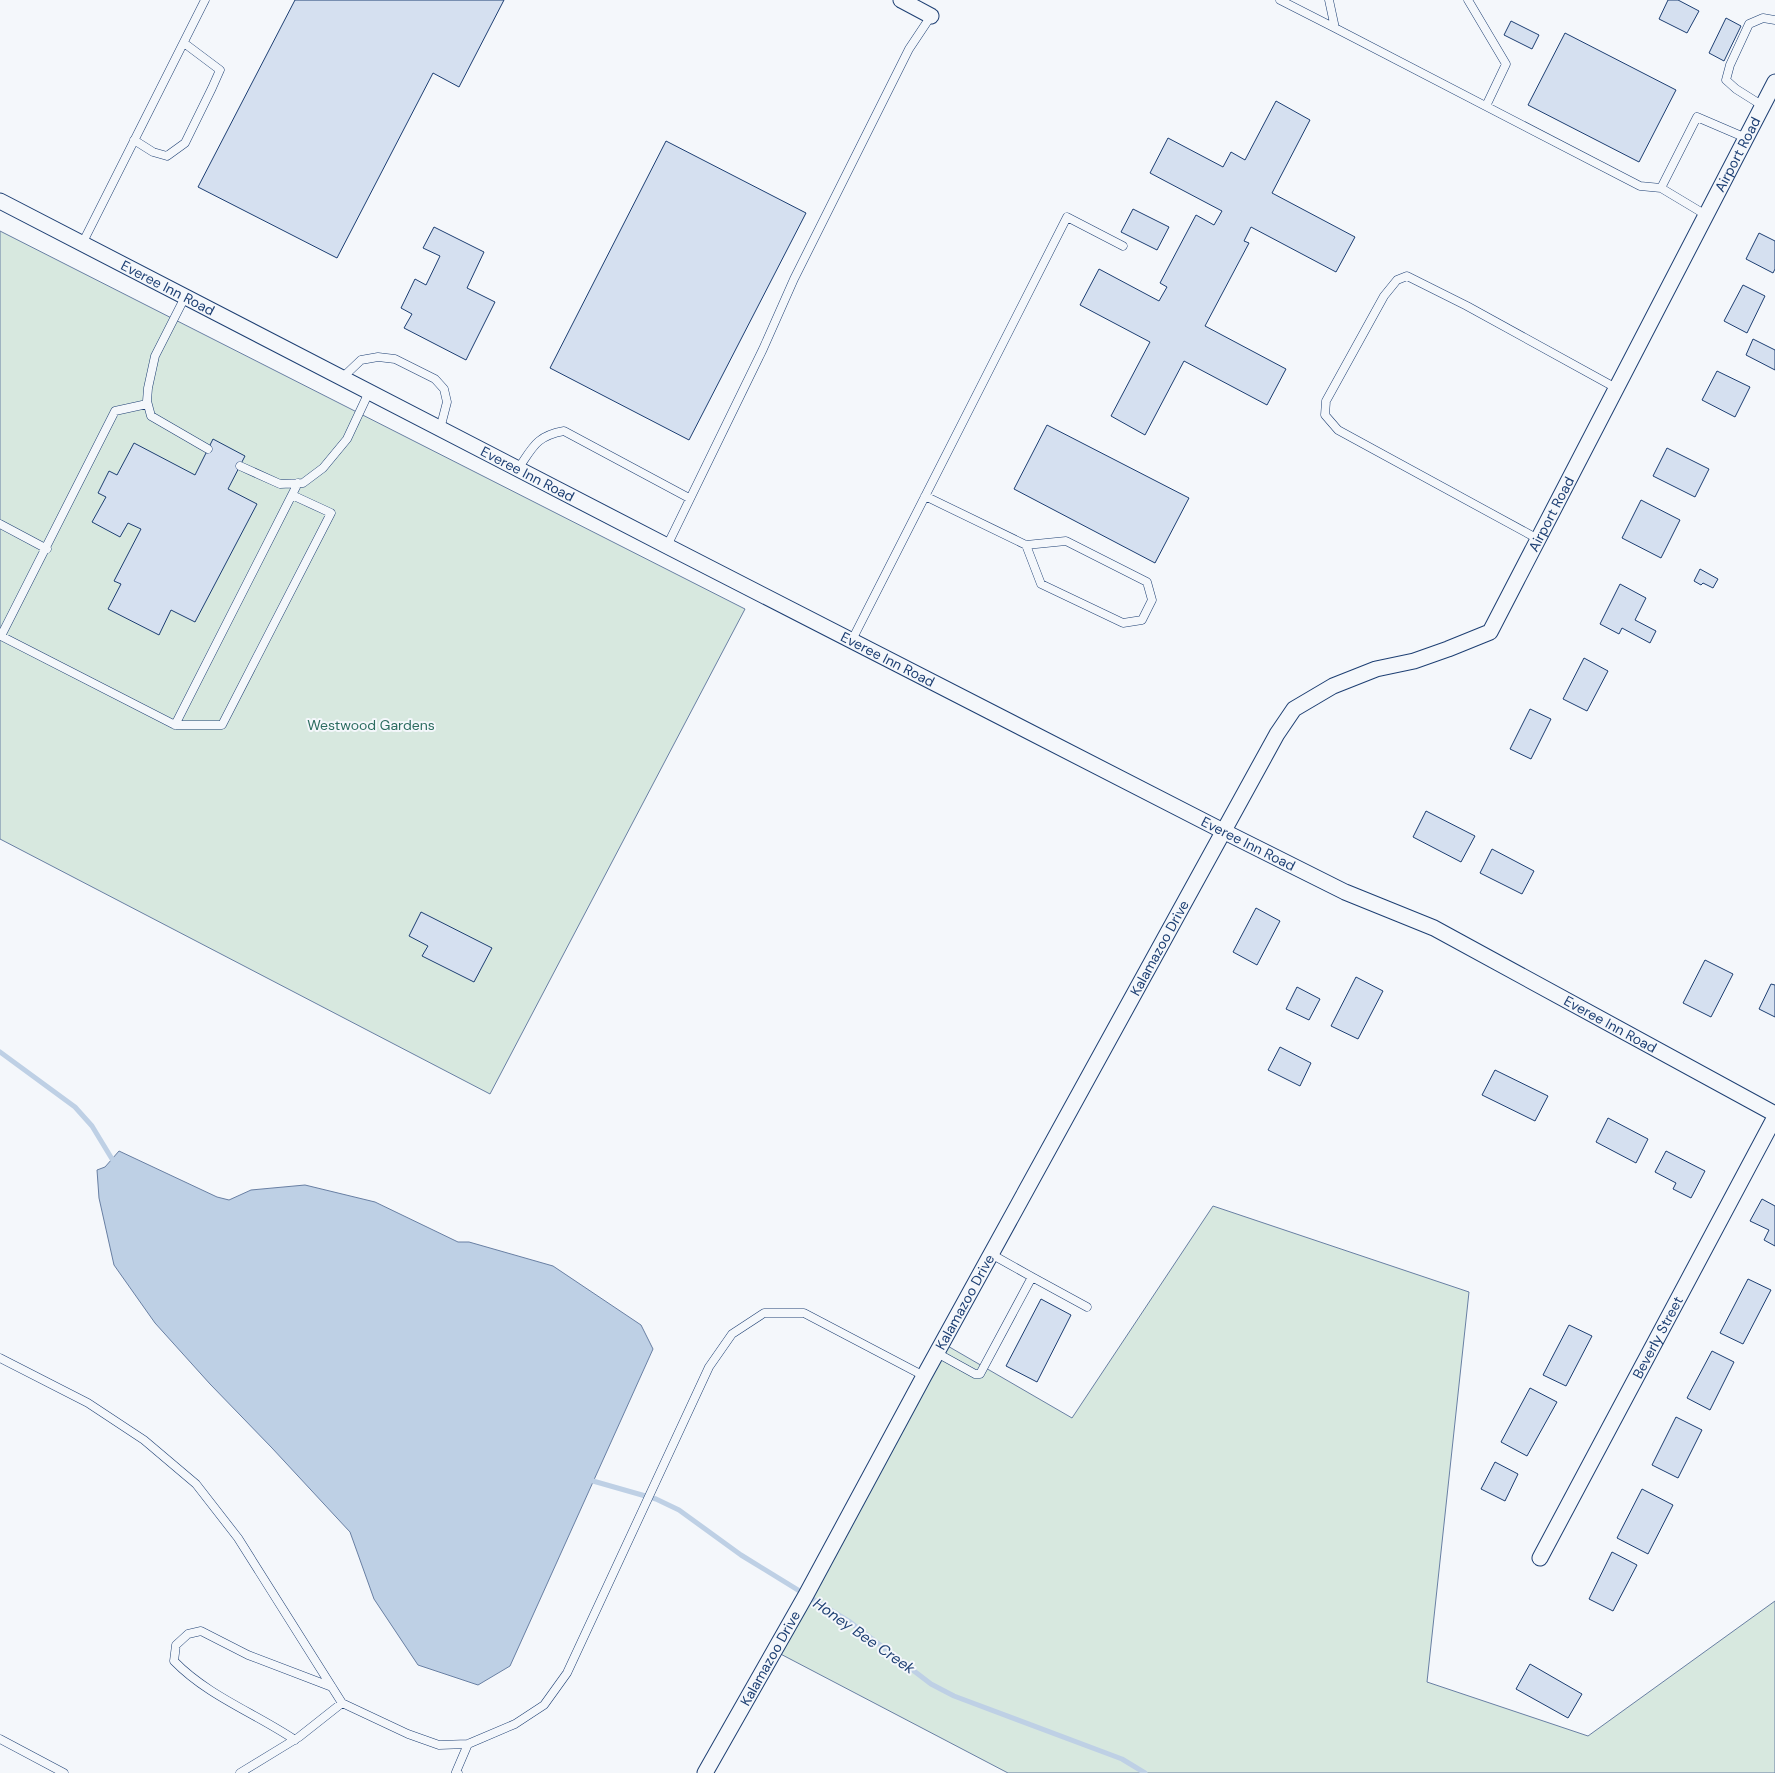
<svg xmlns="http://www.w3.org/2000/svg" width="1775" height="1773" font-family="'DM Sans',sans-serif">
<style>
.green{fill:#d7e8df;stroke:#687fa3}
.water{fill:#bed0e5;stroke:#687fa3}
.lines{fill:none;stroke-linecap:round;stroke-linejoin:round}
.stream{stroke:#bed0e5;stroke-width:5}
.building{fill:#d5e0f0;stroke:#1d3f73}
.service-casing{stroke:#1d3f73;stroke-width:9}
.minor-casing{stroke:#1d3f73;stroke-width:17}
.service{stroke:#f4f7fb;stroke-width:8}
.minor{stroke:#f4f7fb;stroke-width:15}
.labels{text-anchor:middle;dominant-baseline:central;stroke-width:4;stroke-linejoin:round;paint-order:stroke}
.street-label{font-size:14px;fill:#1d3f73;stroke:#f4f7fb}
.park-label{font-size:14px;fill:#2c6c60;stroke:#f4f7fb}
.water-label{font-size:15px;font-style:italic;fill:#1d3f73;stroke:#f4f7fb}
</style>
<rect width="100%" height="100%" fill="#f4f7fb"/>
<path class="green" d="M0,231L745,609L490,1094L0,839Z
M1213,1206L1469,1292L1427,1682L1588,1736L1775,1601V1773H1008L771,1649L946,1345L1072,1418Z"/>
<path class="water" d="M119,1151L217,1197L229,1200L251,1190L305,1185L375,1202L458,1242H469L553,1266L641,1325L653,1349L510,1666L478,1685L418,1665L374,1599L350,1532L272,1448L210,1384L155,1323L114,1265L99,1198L97,1170L105,1167Z"/>
<g class="lines">
<path class="stream" d="M0,1052L75,1107L92,1126L112,1159
M593,1481L656,1499L679,1510L741,1555L850,1622L931,1684L954,1696L1122,1759L1145,1773"/>
</g>
<path class="building" d="M295,0H504L459,87L433,73L337,258L198,187Z
M1668,0H1678L1699,11L1687,33L1659,19Z
M1726,18L1741,26L1724,61L1709,53Z
M1511,21L1539,35L1532,49L1504,35Z
M1565,33L1676,90L1639,162L1528,105Z
M1276,101L1310,120L1272,193L1355,237L1336,272L1251,227L1244,241L1249,243L1205,326L1286,369L1267,405L1184,361L1145,435L1111,416L1150,342L1080,305L1099,269L1159,301L1167,287L1160,283L1196,215L1214,225L1222,211L1150,173L1168,138L1223,167L1231,152L1245,160Z
M666,141L806,213L689,440L550,368Z
M1133,209L1169,227L1157,250L1121,232Z
M434,227L484,252L467,288L495,302L466,360L404,328L412,314L401,308L415,279L426,285L440,256L423,248Z
M1759,233L1775,241V269L1773,273L1746,259Z
M1743,285L1765,296L1747,333L1724,321Z
M1753,339L1775,350V370L1746,355Z
M1717,371L1750,387L1735,417L1702,400Z
M1047,425L1189,498L1155,563L1014,489Z
M213,439L245,456L228,489L257,504L195,622L171,610L159,635L108,609L121,584L114,581L141,529L128,523L120,537L92,522L106,497L98,493L109,471L117,475L134,443L195,475Z
M1667,448L1709,469L1695,497L1653,476Z
M1641,500L1680,520L1661,558L1622,538Z
M1700,569L1718,579L1713,588L1703,583L1701,585L1694,581Z
M1620,584L1646,598L1635,620L1656,631L1650,643L1622,628L1619,634L1600,624Z
M1584,658L1608,671L1587,711L1563,699Z
M1530,709L1551,719L1531,759L1510,749Z
M1426,811L1475,836L1461,862L1413,837Z
M1492,849L1534,871L1522,894L1480,873Z
M1256,908L1280,921L1257,965L1233,952Z
M421,912L492,948L474,982L422,956L428,946L409,936Z
M1705,960L1733,974L1711,1017L1683,1003Z
M1356,977L1383,991L1358,1039L1331,1026Z
M1771,984L1775,985V1017L1759,1009Z
M1297,987L1320,999L1309,1020L1286,1009Z
M1280,1047L1311,1063L1300,1086L1268,1070Z
M1495,1070L1548,1096L1535,1121L1482,1095Z
M1608,1118L1648,1139L1636,1163L1596,1142Z
M1666,1151L1705,1171L1691,1198L1673,1189L1676,1183L1655,1172Z
M1762,1199L1775,1206V1246L1764,1240L1769,1230L1750,1221Z
M1748,1279L1771,1290L1743,1344L1720,1333Z
M1041,1299L1071,1315L1037,1382L1006,1366Z
M1569,1325L1592,1336L1566,1386L1543,1375Z
M1712,1351L1734,1362L1710,1410L1687,1398Z
M1530,1388L1557,1402L1527,1456L1501,1442Z
M1676,1417L1702,1430L1678,1478L1652,1465Z
M1495,1462L1518,1474L1505,1501L1481,1489Z
M1642,1489L1673,1505L1648,1554L1617,1538Z
M1612,1552L1637,1565L1613,1611L1589,1599Z
M1530,1664L1582,1694L1568,1718L1516,1689Z"/>
<g class="lines">
<g class="service-casing">
<path id="service" d="M1280,0L1335,28
M1329,0L1335,28L1640,186L1661,188
M1468,0L1506,64L1486,106
M1763,106L1736,89L1726,80L1730,65L1749,24L1763,18L1775,20
M134,140L153,152L167,156L185,143L212,88L220,70L184,43
M1706,215L1661,188L1697,117L1746,138
M82,244L205,0
M185,297L155,356L148,388L147,401L151,416L208,449
M342,378L361,360L378,357L395,359L435,379L444,389L447,402L440,429
M147,404L115,411L1,636L175,725L298,483
M240,466L280,484L303,483L323,468L347,439L369,392
M518,469C533,447 536,436 564,431L689,498
M925,496L1026,545L1066,541L1147,582L1152,600L1142,620L1123,623L1041,584L1026,545
M0,524L47,549
M1538,539L1338,430L1325,415L1326,401L1384,296L1397,280L1407,276L1467,306L1616,388
M667,546L763,349L794,279L909,49L931,16
M852,640L1067,217L1123,246
M175,725H222L331,513L292,495
M1032,1277L1087,1307
M937,1353L975,1374H980L1032,1277L991,1254
M0,1358L88,1403L144,1440L196,1484L238,1538L342,1703
M0,1739L64,1773
M295,1740C255,1713 208,1696 174,1661L176,1645L188,1634L201,1631L248,1655L332,1687
M240,1773L299,1737L342,1703L408,1734L439,1745L468,1744L515,1724L544,1705L567,1673L709,1367L732,1334L764,1313H804L924,1376
M458,1773L456,1772L468,1744"/>
</g>
<g class="minor-casing">
<g id="minor">
<path d="M901,0L931,16"/>
<path id="s1" d="M0,201L667,546L1223,831L1345,892L1434,928L1775,1114"/>
<path id="s2" d="M1540,1558L1775,1117"/>
<path id="s3" d="M705,1773L806,1595L924,1376L1277,734L1294,709L1333,686L1376,669L1414,661L1448,649L1490,632L1775,82"/>
</g>
</g>
<use href="#service" class="service"/>
<use href="#minor" class="minor"/>
</g>
<g class="labels">
<g class="street-label">
<text stroke="none"><textPath href="#s3" startOffset="1966">Airport Road</textPath></text>
<text stroke="none"><textPath href="#s1" startOffset="189">Everee Inn Road</textPath></text>
<text stroke="none"><textPath href="#s1" startOffset="594">Everee Inn Road</textPath></text>
<text stroke="none"><textPath href="#s3" startOffset="1561">Airport Road</textPath></text>
<text stroke="none"><textPath href="#s1" startOffset="999">Everee Inn Road</textPath></text>
<text stroke="none"><textPath href="#s1" startOffset="1404">Everee Inn Road</textPath></text>
<text stroke="none"><textPath href="#s3" startOffset="942">Kalamazoo Drive</textPath></text>
<text stroke="none"><textPath href="#s1" startOffset="1809">Everee Inn Road</textPath></text>
<text stroke="none"><textPath href="#s3" startOffset="538">Kalamazoo Drive</textPath></text>
<text stroke="none"><textPath href="#s2" startOffset="250">Beverly Street</textPath></text>
<text stroke="none"><textPath href="#s3" startOffset="132">Kalamazoo Drive</textPath></text>
</g>
<g class="park-label">
<text x="371" y="725">Westwood Gardens</text>
</g>
<g class="water-label">
<text transform="translate(864 1636) rotate(35)">Honey Bee Creek</text>
</g>
</g>
</svg>
